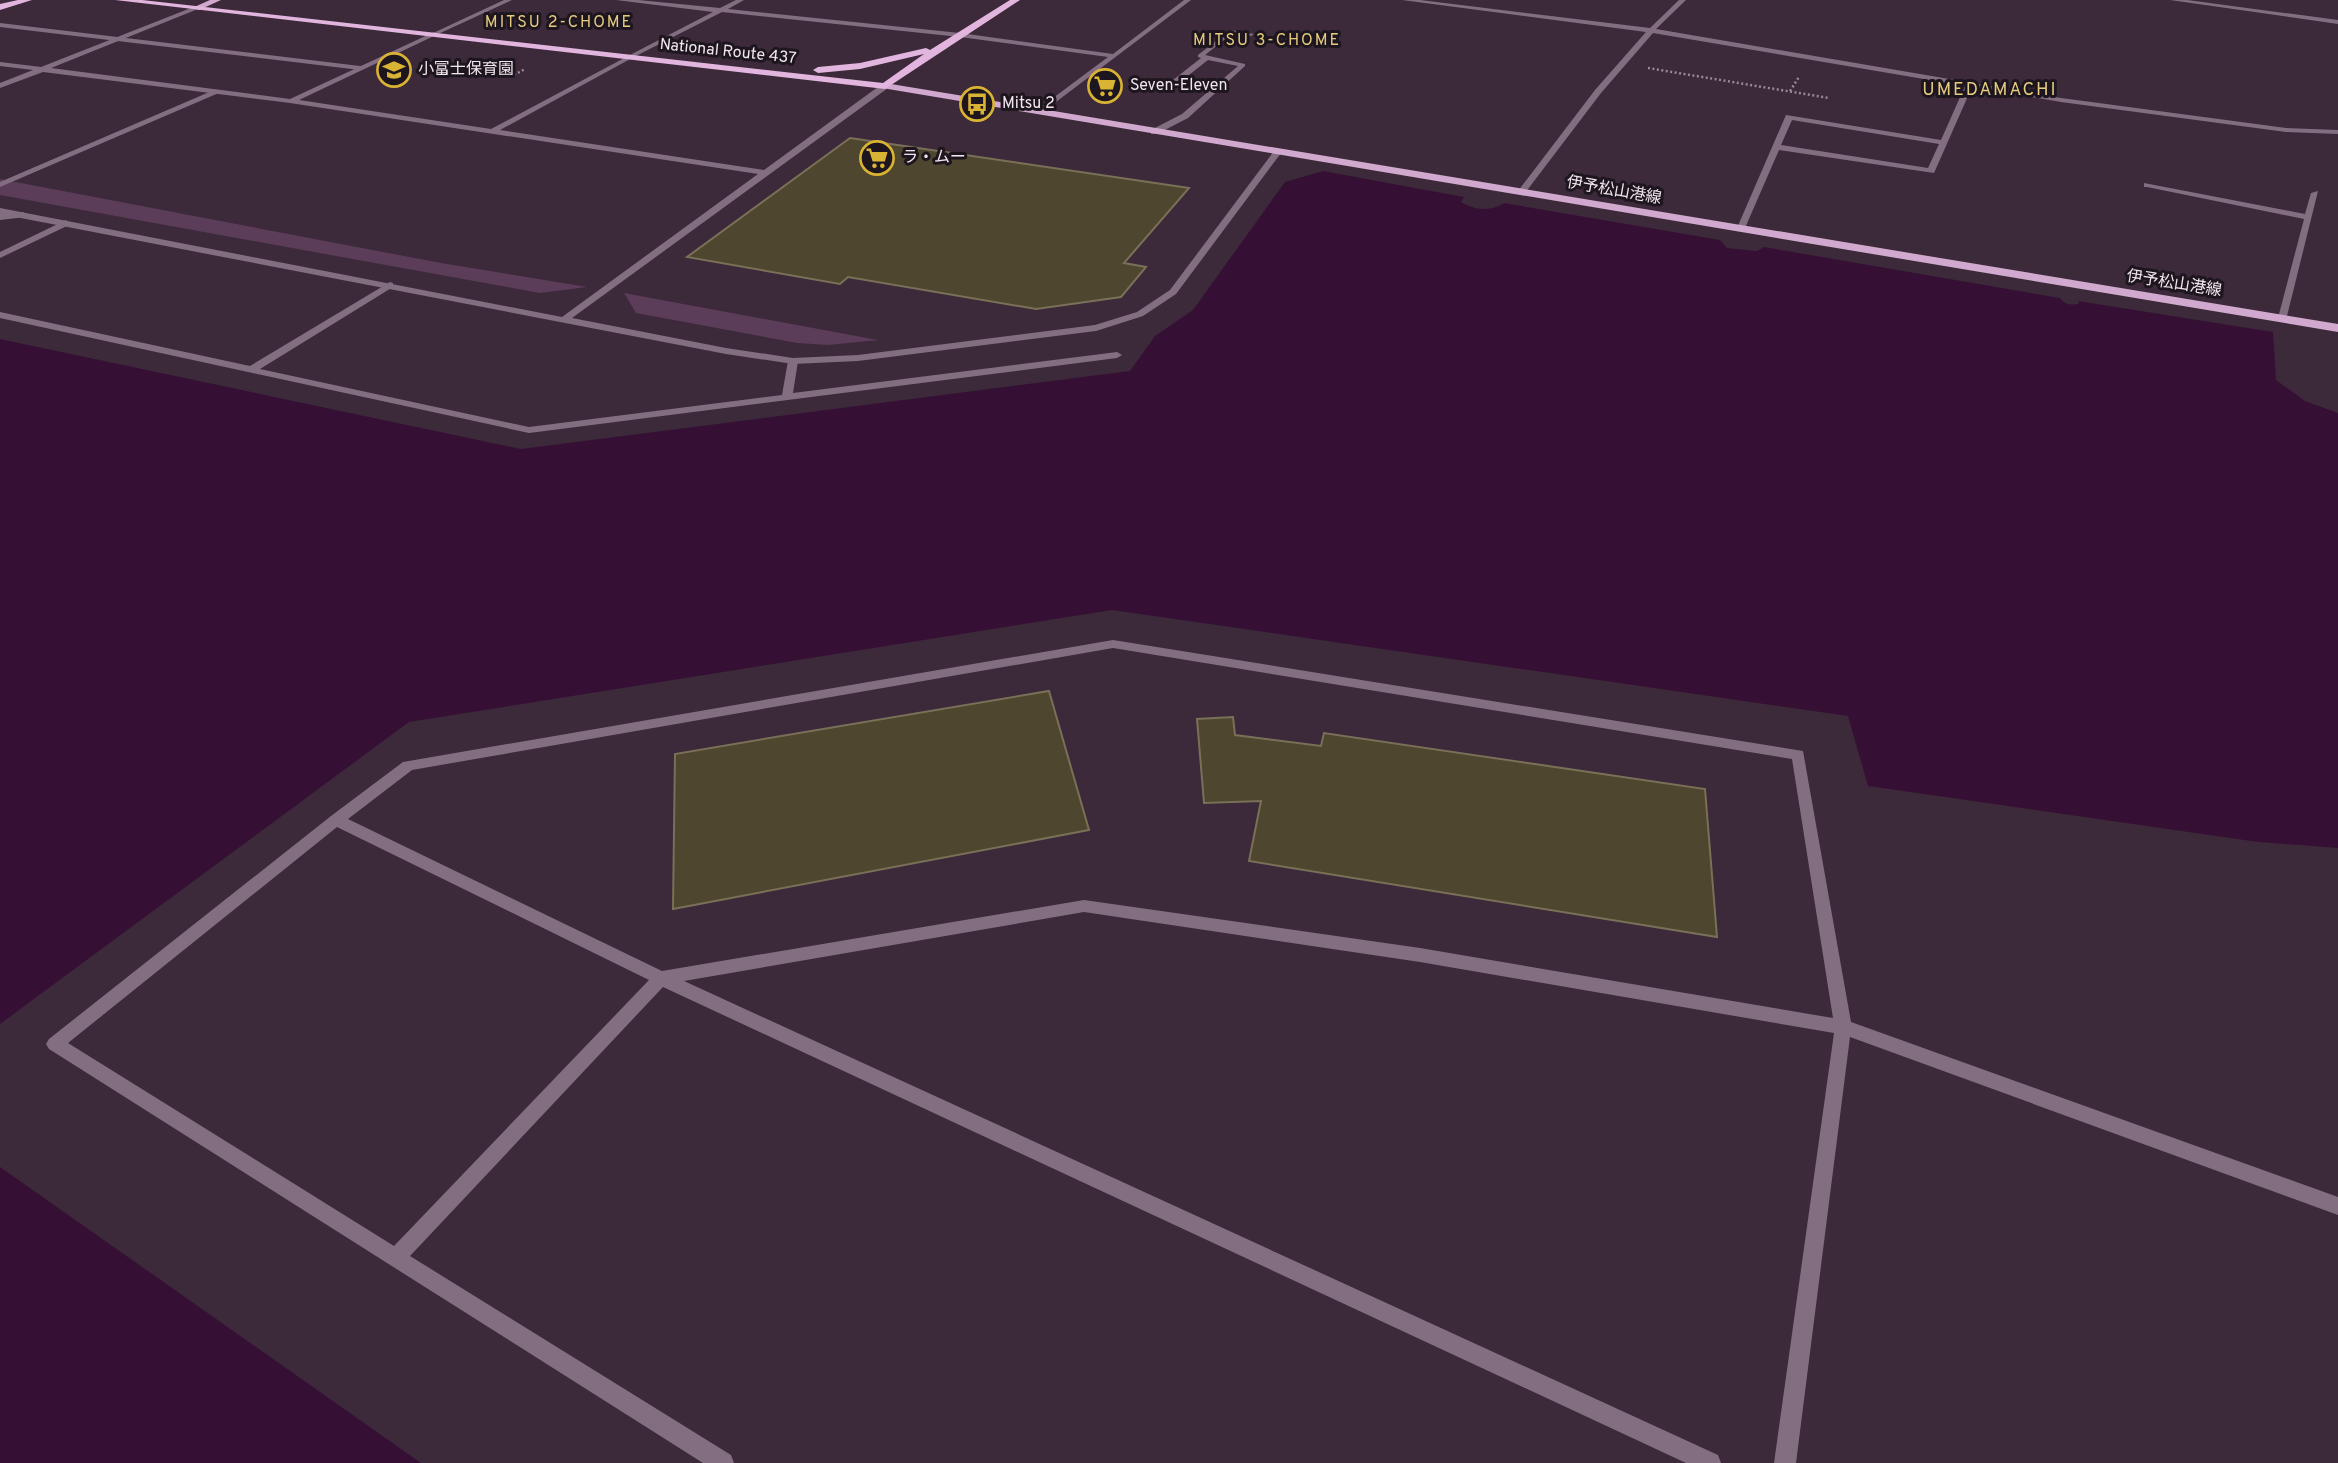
<svg xmlns="http://www.w3.org/2000/svg" width="2338" height="1463" font-family="Overpass,'Noto Sans JP',sans-serif">
<style>
.green{fill:#5b3c59}
.water{fill:#361034}
.building{fill:#4e462e;stroke:#797057;stroke-width:2}
.lines{fill:none;stroke-linecap:round;stroke-linejoin:round}
.path{stroke:#988997;stroke-width:2.5;stroke-dasharray:2 2.5;stroke-linecap:butt}
.service{fill:#826e80;fill-rule:evenodd}
.minor{fill:#826e80;fill-rule:evenodd}
.tertiary{fill:#826e80;fill-rule:evenodd}
.primary{fill:#d2a9ce;fill-rule:evenodd}
.trunk{fill:#e2b5de;fill-rule:evenodd}
.labels{text-anchor:middle;dominant-baseline:central;stroke-width:6;stroke-linejoin:round;paint-order:stroke}
.far-neighbourhood-label{font-size:16px;letter-spacing:2px;fill:#e5cb7f;stroke:#1e161e}
.far-street-label{font-size:16px;fill:#f1e5f0;stroke:#1e161e}
.far-poi-label{font-size:16px;fill:#f1e5f0;stroke:#1e161e;text-anchor:start}
.far-quarter-label{font-size:18px;letter-spacing:2px;fill:#e5cb7f;stroke:#1e161e}
</style>
<rect width="100%" height="100%" fill="#3c2a3b"/>
<path class="green" d="M0,179L441,263L587,287L540,293L0,195Z
M624,293L878,340L828,345L797,343L636,313Z"/>
<path class="water" d="M1323,171L1464,197L1461,202C1474,210 1491,212 1504,203L1720,240L1727,248L1757,251L1764,247L2060,298C2065,305 2071,305 2079,304L2078,301L2273,332L2276,380L2305,401L2338,413V848L2258,842L1868,786L1848,716L1112,610L409,722L0,1024V339L521,449L1130,371L1155,336L1193,310L1285,182Z
M0,1167L421,1463H0Z"/>
<path class="building" d="M850,138L1189,188L1124,263L1146,267L1121,297L1036,309L848,277L840,284L687,257Z
M1049,691L1089,830L673,909L675,754Z
M1233,717L1235,735L1321,746L1324,733L1705,789L1717,937L1249,861L1261,801L1204,803L1197,719Z"/>
<g class="lines">
<path class="path" d="M1648,68L1829,98
M514,75L525,69
M1790,91L1799,77"/>
<path class="service" d="M66,220L70,223L69,225L0,258V252Z
M390,282L393,283V287L260,369L529,427L782,395L788,361L793,358L798,361L793,393L1117,352L1122,355L1117,358L529,433L0,318V312L250,366Z"/>
<path class="minor" d="M504,0H512L436,35L431,34Z
M616,0H638L720,8L736,0H744L728,9L960,33L1113,54L1184,0H1191L1040,114L1036,112L1037,110L1108,57L960,37L722,12L630,59L628,56L713,12Z
M1402,0H1420L1650,28L1679,0H1686L1656,29L2061,98L2286,128L2338,130V134L2286,132L2061,102L1972,87L1934,173L1779,150L1745,228L1741,231L1737,228L1786,115L1941,140L1965,86L1653,33L1601,93L1525,193H1522L1518,191L1595,90L1646,32ZM1792,120L1939,144L1928,168L1781,145Z
M2170,0H2187L2338,20V24Z
M0,23L360,66L364,68L360,70L0,27Z
M1230,30L1254,34L1251,36L1233,33L1205,55L1245,64V66L1188,118L1157,134H1151V130L1182,114L1238,66L1208,60L1180,82L1173,80L1201,58L1198,57V55Z
M214,90L221,92L0,187V182Z
M2144,183L2305,214L2311,193L2318,191L2286,320L2278,318L2304,219L2147,187H2144Z
M23,212L27,215L26,217L0,220V214Z
M1113,640L1803,751L1851,1022L2338,1197V1215L1850,1037L1796,1463H1774L1834,1033L1420,962L1084,912L684,981L1718,1455L1721,1463H1686L663,987L410,1256L731,1455L734,1463H703L49,1049L46,1044L49,1039L331,816L403,762ZM1113,648L1792,759L1833,1018L1420,948L1084,900L662,971L348,819L412,770ZM337,827L649,980L394,1246L68,1043Z"/>
<path class="tertiary" d="M196,6L198,9L51,68L290,99L434,32L436,35L299,100L491,129L630,55L632,58L500,130L764,170L882,84H888V88L572,318L726,348L793,358L858,355L1095,325L1137,312L1170,290L1274,151L1281,153L1176,294L1143,316L1096,331L858,361L793,364L726,354L0,214V208L562,317L758,174L290,103L43,72L0,88V83L33,70L0,66V62L41,67Z"/>
<path class="primary" d="M210,0H221L199,10L192,8Z
M885,83L2338,324V332L882,88V84Z"/>
<path class="trunk" d="M18,0H32L0,10V4Z
M115,0H142L883,83L924,54L860,69L818,73L813,70L818,67L860,63L926,48L930,50L1010,0H1020L885,89Z"/>
</g>
<defs>
<g id="school-ring" transform="scale(1.75)"><circle r="9.5" fill="#1e161e" stroke="#d9b334" stroke-width="1.5"/><path d="M0-5L7-2L0 1L-7-2ZM-4 1L0 2.5L4 1V4Q0 6-4 4Z" fill="#d9b334"/></g>
<g id="supermarket-ring" transform="scale(1.75)"><circle r="9.5" fill="#1e161e" stroke="#d9b334" stroke-width="1.5"/><path d="M-6-5.5h2.5l.6 2H6L4.5 2H-2.5L-4.4-4H-6ZM-1.5 3.2a1.3 1.3 0 1 0 .1 0ZM3 3.2a1.3 1.3 0 1 0 .1 0Z" fill="#d9b334"/></g>
<g id="bus-ring" transform="scale(1.75)"><circle r="9.5" fill="#1e161e" stroke="#d9b334" stroke-width="1.5"/><path d="M-5-6H5V4H4V6H2V4H-2V6H-4V4H-5ZM-3.5-4V0h7V-4ZM-3.5 1.2v1.5H-2V1.2ZM2 1.2v1.5H3.5V1.2Z" fill="#d9b334"/></g>
</defs>
<g fill-rule="evenodd">
<use href="#school-ring" x="394" y="70"/>
<use href="#supermarket-ring" x="1105" y="86"/>
<use href="#bus-ring" x="977" y="104"/>
<use href="#supermarket-ring" x="877" y="158"/>
</g>
<g class="labels">
<g class="far-neighbourhood-label">
<text x="559" y="23">MITSU 2-CHOME</text>
<text x="1267" y="41">MITSU 3-CHOME</text>
</g>
<g class="far-street-label">
<text transform="translate(728 52) rotate(6)">National Route 437</text>
<text transform="translate(1614 191) rotate(10)">伊予松山港線</text>
<text transform="translate(2174 284) rotate(9)">伊予松山港線</text>
</g>
<g class="far-poi-label">
<text x="418" y="70">小富士保育園</text>
<text x="1130" y="86">Seven-Eleven</text>
<text x="1002" y="104">Mitsu 2</text>
<text x="902" y="158">ラ・ムー</text>
</g>
<g class="far-quarter-label">
<text x="1990" y="90">UMEDAMACHI</text>
</g>
</g>
</svg>
